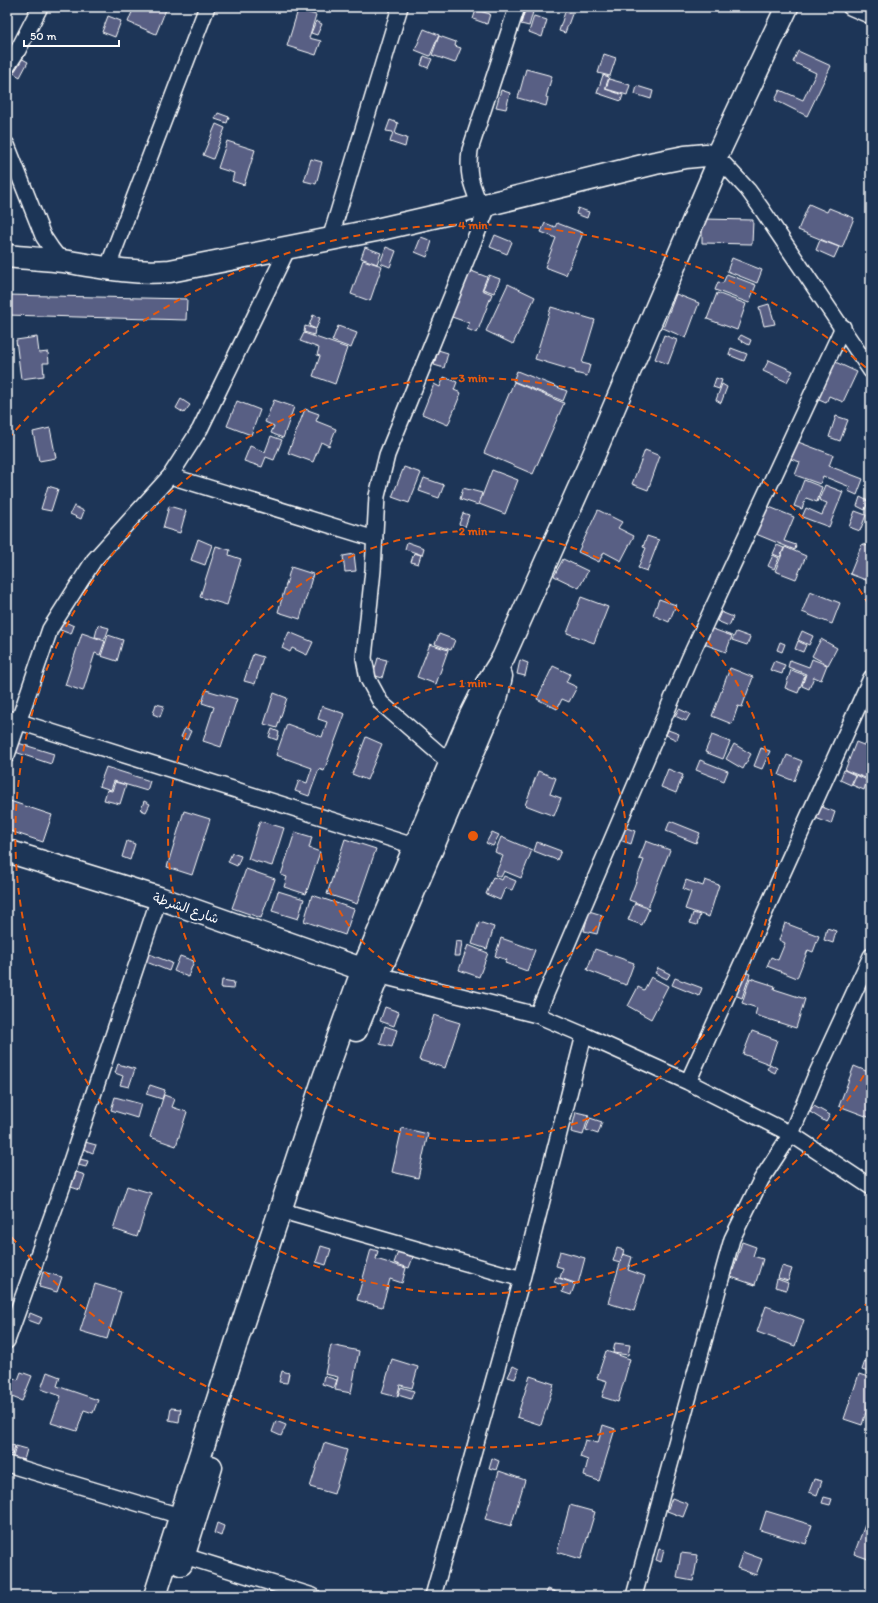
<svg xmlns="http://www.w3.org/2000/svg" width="878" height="1603" font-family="Itim,'Playpen Sans Arabic',sans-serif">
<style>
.building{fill:#595f84;stroke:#fff}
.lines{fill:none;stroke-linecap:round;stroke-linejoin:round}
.street-casing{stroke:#fff;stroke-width:18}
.secondary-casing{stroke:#fff;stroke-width:25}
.street{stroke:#1d3557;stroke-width:15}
.secondary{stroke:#1d3557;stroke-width:22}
.ring{fill:none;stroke:#e8590c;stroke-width:2;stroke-dasharray:7 5}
.labels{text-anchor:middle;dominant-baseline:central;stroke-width:4;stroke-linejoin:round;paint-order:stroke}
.street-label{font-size:13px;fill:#fff;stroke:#1d3557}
.centre{fill:#e8590c;stroke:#1d3557;stroke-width:2}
.ring-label{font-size:12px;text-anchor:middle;font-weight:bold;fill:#e8590c;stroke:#1d3557;stroke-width:4;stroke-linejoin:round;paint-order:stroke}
</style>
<rect width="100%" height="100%" fill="#1d3557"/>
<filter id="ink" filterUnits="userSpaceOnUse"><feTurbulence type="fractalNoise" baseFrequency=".025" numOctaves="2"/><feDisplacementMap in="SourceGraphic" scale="8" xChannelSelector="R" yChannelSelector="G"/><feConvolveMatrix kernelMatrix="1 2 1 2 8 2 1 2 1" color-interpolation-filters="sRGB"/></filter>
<g filter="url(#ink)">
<path class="building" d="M134,7H167L156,34L128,22Z
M298,10L316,15L309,38L321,41L316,55L287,46Z
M476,10L490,14L487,24L473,19Z
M525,10L533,12L529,26L521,24Z
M565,12L572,14L565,33L559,31Z
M108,16L121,21L115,37L102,32Z
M534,16L547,20L542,37L529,32Z
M316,21L322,24L317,35L311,33Z
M424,29L439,35L430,56L415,50Z
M439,36L456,42L455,46L461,48L455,63L432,55Z
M798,51L831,66L807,116L775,100L780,90L803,100L816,73L793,62Z
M604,54L616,58L610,76L598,73Z
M17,56L28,62L20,77L10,71Z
M424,56L432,59L428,68L421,65Z
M526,69L552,76L546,97L548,98L546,106L518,98Z
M603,75L609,77L605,89L623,95L621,101L597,93Z
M609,79L630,85L627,95L606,89Z
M637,86L653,91L651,99L635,94Z
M501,90L510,93L506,109L496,107Z
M218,113L229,117L227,123L215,119Z
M390,120L398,123L395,134L407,138L405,147L390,142L393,132L386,131Z
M216,124L225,128L213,159L203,155Z
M227,141L255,150L244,185L232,181L234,173L218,168Z
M311,159L322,162L316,184L304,181Z
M809,204L827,212L829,208L854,218L842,248L798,230Z
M578,208L589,212L587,218L576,214Z
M702,219L753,220L752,244L702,243Z
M545,223L555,227L557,223L583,233L566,275L545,267L556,238L541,232Z
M495,235L512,242L507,254L490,247Z
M421,237L432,241L427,257L415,252Z
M820,240L839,247L834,258L816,250Z
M365,247L381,253L377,264L361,258Z
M386,247L396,251L390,267L380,263Z
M732,258L762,270L757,283L727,271Z
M363,260L382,266L370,301L351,294Z
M466,269L487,277L482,290L492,294L477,333L467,329L469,323L449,316Z
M727,274L756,285L749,303L715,290L718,282L723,283Z
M489,275L500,279L494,293L483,289Z
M508,284L535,297L513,344L486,331Z
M717,293L746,304L737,330L707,319Z
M676,294L699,303L686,338L663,328Z
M7,295L187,299L186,320L7,315Z
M769,304L775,324L764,326L759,307Z
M551,307L595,320L582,363L590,365L587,376L575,373V371L535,359Z
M313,315L320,318L316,329L309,326Z
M305,326L315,329L314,335L304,332Z
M338,326L357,333L351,348L332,341Z
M304,333L347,348L335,384L313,376L320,356L317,355L319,348L300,341Z
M664,335L677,340L668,364L655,359Z
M741,335L751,340L749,345L738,339Z
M37,337L39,353L48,352L49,363H43L44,376L21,379L16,340Z
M731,348L747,354L744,361L729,355Z
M438,350L448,353L444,368L434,365Z
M829,359L857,372L843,402L829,396L826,403L812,397Z
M769,360L793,371L787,382L763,371Z
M517,371L567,391L563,401L513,381Z
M444,377L457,382L454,390L461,393L448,425L422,414L434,384L440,387Z
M716,378L722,380L719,389L713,387Z
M514,382L564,403L533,474L484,453Z
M722,384L727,387L721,403L716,400Z
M181,399L190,405L184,413L176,408Z
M274,400L294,407L283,438L271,433L274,426L265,422Z
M237,401L260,410L251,435L227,426Z
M305,409L319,414L316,421L336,429L329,446L321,442L313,462L288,453Z
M836,416L848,420L840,441L829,437Z
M50,428L56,458L39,461L33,432Z
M271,436L282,440L274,460L266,457L262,467L244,461L250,446L265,452Z
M798,442L833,455L829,466L863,479L857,495L848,491L850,487L823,476L820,484L795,475L800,462L791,459Z
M645,450L660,456L648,490L632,484Z
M404,467L421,473L409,503L392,497Z
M492,470L518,480L505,514L479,504Z
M424,478L444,485L439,498L419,491Z
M804,480L822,487L817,502L806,498L802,509L794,506Z
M825,485L843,492L829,527L802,517L806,508L822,515L827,503L819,500Z
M48,486L58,489L51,511L41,509Z
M463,488L482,493L478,505L460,499Z
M860,497L868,501L865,510L857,506Z
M762,504L794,517L784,541L796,545L795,550L751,532Z
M74,506L84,511L81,519L70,514Z
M169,506L186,511L180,533L163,528Z
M598,510L622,522L618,528L634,536L621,561L604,552L599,562L578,552Z
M855,511L866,515L860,531L849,527Z
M463,513L469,515L465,527L459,524Z
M647,536L659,540L647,571L638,568L646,548L643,547Z
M198,539L212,545L205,565L191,560Z
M407,542L424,548L422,555L405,549Z
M862,544L871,547V582L850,574Z
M777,545L784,548L780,557L773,554Z
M216,546L230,550L229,555L241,559L227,605L200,597Z
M785,547L806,556L796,579L775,571Z
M414,553L421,555L418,564L411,562Z
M354,554L356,571L345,572L343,556Z
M773,555L779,558L774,569L768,566Z
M563,559L588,571L579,588L554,576Z
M291,567L313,574L300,619L278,612Z
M810,591L840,603L832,624L802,612Z
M581,597L608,607L594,643L567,633Z
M659,599L676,605L669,622L653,615Z
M721,612L733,617L729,626L717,621Z
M63,621L74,626L71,634L60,630Z
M98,625L109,628L105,639L95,637Z
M710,628L732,636L726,652L704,644Z
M802,631L813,636L809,645L798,640Z
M289,632L313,642L307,655L292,648L290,652L282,648Z
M736,632L750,637L747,645L732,640Z
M82,633L105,641L100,655L95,653L83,691L65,685Z
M439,634L455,640L451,650L435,644Z
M108,635L123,640L117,661L101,656Z
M821,639L837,648L828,665L812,656Z
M798,641L806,645L803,652L795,649Z
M780,642L785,644L782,652L777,650Z
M430,644L448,650L436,684L417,677Z
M253,654L263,657L255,684L244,681Z
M378,658L387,660L382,678L373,675Z
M812,659L827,665L821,680L814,677L809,689L802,686L806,674L788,667L790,660L809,667Z
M520,660L528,663L525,676L517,674Z
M774,661L785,665L782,674L770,670Z
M553,666L570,674L566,682L577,687L569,702L562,699L557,709L537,699Z
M730,668L753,677L742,707L738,706L732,724L712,716Z
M791,670L805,675L798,693L785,688Z
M206,690L237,699L221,747L203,741L214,707L202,703Z
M274,693L287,698L277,728L264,724Z
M156,704L164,706L160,717L153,714Z
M322,706L345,714L324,771L319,769L309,796L295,791L299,780L307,783L312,768L276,755L287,724L322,737L327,722L318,719Z
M679,709L690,714L686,721L675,716Z
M185,728L191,731L187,740L181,737Z
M272,729L279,732L277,740L269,737Z
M668,730L679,734L677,740L666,735Z
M712,735L730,742L723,759L705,752Z
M366,737L382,744L367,780L352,774Z
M856,742L871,748V772L868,779L845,770Z
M18,743L54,754L51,764L15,752Z
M734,744L751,754L743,769L726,759Z
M761,748L770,751L762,769L754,766Z
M787,755L802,761L794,781L779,775Z
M700,760L728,771L724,781L696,770Z
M106,767L150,781L147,791L114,781L111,790L99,786Z
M668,769L683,775L676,793L661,787Z
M844,770L855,775L851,785L840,780Z
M538,771L556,778L550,794L561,798L554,816L525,805Z
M856,775L867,780L864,790L852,785Z
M115,782L126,785L120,804L104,800L107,790L112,791Z
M7,800L52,815L43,842L7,830Z
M144,801L150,804L146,812L141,810Z
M817,805L835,812L831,824L813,817Z
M184,811L210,819L192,875L167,867Z
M260,821L284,828L272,866L248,859Z
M670,821L700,833L696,843L666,831Z
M621,826L635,831L631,844L617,839Z
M295,832L312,837L309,848L320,852L306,894L284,887L287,877L281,875Z
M492,832L499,835L493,846L486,843Z
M501,837L532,850L521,878L504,871L501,877L495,875L503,856L495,852Z
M345,839L376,849L357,904L327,894Z
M127,841L135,844L130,860L122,857Z
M646,841L670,850L648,907L629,900L644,860L639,859Z
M537,842L561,851L557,860L534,851Z
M232,853L241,856L237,866L228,862Z
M246,869L275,879L261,918L232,908Z
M504,876L516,881L512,890L505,888L500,900L486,894L493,877L502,880Z
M686,880L703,886L705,880L719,885L709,917L685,909L691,892L683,889Z
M278,891L304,899L298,919L272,911Z
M312,895L354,909L345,935L304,921Z
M635,903L649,909L642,925L628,920Z
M589,911L602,915L597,934L584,931Z
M693,913L700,915L697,925L690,923Z
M479,922L494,927L487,949L472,944Z
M785,923L819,936L813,952L808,950L797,978L767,966L771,957L778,960L785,943L779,940Z
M827,928L836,931L833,943L824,940Z
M501,938L535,950L527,971L505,963L507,960L495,956Z
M456,941L462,942L460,956H454Z
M468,945L488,953L479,977L459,970Z
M595,949L634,963L626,985L587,970Z
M147,953L172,963L169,971L144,961Z
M180,956L194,961L188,977L174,971Z
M658,968L670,974L667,979L655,973Z
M744,972L750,974L742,998L735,995Z
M651,977L668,986L651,1019L628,1006L638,987L644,990Z
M675,978L702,988L699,996L672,985Z
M750,978L775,986L774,989L805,999L796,1028L755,1015L757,1008L742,1003Z
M222,980L234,982L233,989L221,988Z
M385,1007L399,1012L394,1026L380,1021Z
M434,1015L460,1023L445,1068L419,1060Z
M385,1026L397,1030L392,1047L380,1044Z
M752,1031L777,1040L769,1064L743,1054Z
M118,1064L135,1069L129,1087L120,1085L123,1076L115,1073Z
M770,1064L777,1068L775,1073L767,1069Z
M854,1066L871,1073V1118L839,1106Z
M150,1085L165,1090L162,1099L146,1094Z
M164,1095L175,1099L172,1107L187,1112L176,1146L150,1137Z
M115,1097L141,1104L137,1118L111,1110Z
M814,1106L830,1115L826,1122L810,1112Z
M576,1112L589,1115L583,1135L571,1132Z
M590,1118L602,1122L598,1134L586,1130Z
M402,1128L428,1134L418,1178L392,1172Z
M85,1142L96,1145L93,1153L83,1149Z
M80,1159L88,1161L86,1167L78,1165Z
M76,1172L85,1175L80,1190L71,1187Z
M127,1186L151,1193L137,1237L113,1229Z
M742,1242L756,1247L753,1256L763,1259L755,1285L731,1277Z
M321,1246L331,1249L326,1265L316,1262Z
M617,1248L624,1250L620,1263L613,1261Z
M371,1249L378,1251L376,1259L406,1268L402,1283L390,1279L382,1307L357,1300Z
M560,1251L585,1258L578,1284L560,1278L563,1268L556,1266Z
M398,1252L413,1257L409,1268L394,1263Z
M623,1254L632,1257L628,1270L645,1276L634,1311L608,1303Z
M782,1266L792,1269L788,1281L778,1278Z
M43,1272L62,1277L57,1292L39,1287Z
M556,1277L575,1284L571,1295L562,1292L564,1286L554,1282Z
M777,1279L788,1283L786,1290L775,1287Z
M95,1284L121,1292L107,1339L80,1331Z
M766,1306L804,1320L795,1346L757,1332Z
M30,1313L42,1318L39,1324L28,1320Z
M615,1343L630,1345L628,1355L613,1353Z
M331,1345L359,1351L351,1393L335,1390L338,1377L325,1374Z
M606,1351L630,1359L618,1402L602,1397L607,1381L597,1378Z
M392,1359L418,1367L412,1388L400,1385L397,1397L382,1393Z
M865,1361L871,1363V1373L862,1370Z
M513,1366L519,1369L515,1379L508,1377Z
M282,1371L289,1373L287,1383L279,1382Z
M21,1372L32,1376L22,1401L7,1395V1388L11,1377L18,1380Z
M47,1372L60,1377L57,1386L98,1400L93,1413L84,1410L77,1431L51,1423L61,1396L41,1389Z
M859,1374L871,1378V1396L862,1425L844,1419Z
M324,1376L337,1380L334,1388L322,1384Z
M530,1376L554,1384L541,1425L517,1417Z
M401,1387L414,1391L411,1399L398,1395Z
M171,1408L181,1409L179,1422L169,1420Z
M276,1421L286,1425L281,1436L272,1432Z
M603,1425L615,1429L599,1481L584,1476L588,1460L580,1457L585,1440L598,1443Z
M324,1443L347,1450L334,1494L310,1487Z
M9,1444L15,1446L12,1455L7,1453Z
M16,1446L27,1449L24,1460L13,1457Z
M492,1458L499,1461L496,1470L489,1468Z
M499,1471L525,1480L511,1526L485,1519Z
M814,1479L822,1481L817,1495L809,1492Z
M824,1497L832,1499L830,1505L822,1503Z
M672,1498L688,1504L683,1517L667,1511Z
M570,1505L595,1512L581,1559L557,1552Z
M871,1509V1560L854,1554Z
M766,1511L812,1525L806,1544L760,1530Z
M217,1523L224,1526L221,1536L214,1533Z
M659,1549L664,1550L661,1562L656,1560Z
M743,1552L762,1559L756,1575L737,1568Z
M681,1553L698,1555L693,1581L677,1578Z
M548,1589L566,1596H545Z"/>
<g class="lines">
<g class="street-casing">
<path id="street" d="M850,7L871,16
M7,67L18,50L40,7
M7,145L43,236L51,248L61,261
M724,164L748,190L761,208L871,371
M480,206C471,183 467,175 470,150L517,7
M330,239L400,7
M107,269L207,7
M170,476L375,539
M7,718L414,846
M7,755L50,629L94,560L170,476L200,429L288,248
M450,763L381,703L368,679L364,658L373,570L377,496L387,455L489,204
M378,975L537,1015L584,1035L688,1082L791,1134L815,1077L871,956
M537,1015L689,659L843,327
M688,1082L871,678
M293,1214L522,1279
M7,1341L63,1185L159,898
M7,1464L190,1519
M175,1553L313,1596
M433,1596L522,1279L584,1035
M634,1596L732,1239L761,1180L791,1134L871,1187"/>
</g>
<g class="secondary-casing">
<path id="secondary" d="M720,149L787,7
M7,256C25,258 44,259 63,261C100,267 132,274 170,271L376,230L489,204L655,163L685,157L706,155
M7,851L159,898L376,974
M356,1030L378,975L485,724L497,695L501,676
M181,1564L211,1467
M155,1596L239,1334L324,1078L363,969L470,717L486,685L503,658L592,459L716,168"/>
</g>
<use href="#street" class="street"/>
<use href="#secondary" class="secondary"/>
</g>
</g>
<g class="ring">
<circle cx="473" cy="836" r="153"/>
<circle cx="473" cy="836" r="305"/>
<path d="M870 1065A458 458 0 1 1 870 607"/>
<path d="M870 1301A611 611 0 0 1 8 1233M8 439A611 611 0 0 1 870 371"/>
</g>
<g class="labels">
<g class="street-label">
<text transform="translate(186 908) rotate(19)">شارع الشرطة</text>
</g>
</g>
<circle cx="473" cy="836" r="6" class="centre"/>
<g class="ring-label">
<text x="473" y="229">4 min</text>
<text x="473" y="382">3 min</text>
<text x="473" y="535">2 min</text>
<text x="473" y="687">1 min</text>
</g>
<rect width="878" height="1603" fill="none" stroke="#1d3557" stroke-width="24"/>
<rect x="12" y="12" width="854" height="1579" fill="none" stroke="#fff" stroke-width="1.5" filter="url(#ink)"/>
<path d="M24 40v6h95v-6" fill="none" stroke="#ffffff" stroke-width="2"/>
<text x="30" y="40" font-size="12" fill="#ffffff" stroke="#1d3557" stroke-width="3" paint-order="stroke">50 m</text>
</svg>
